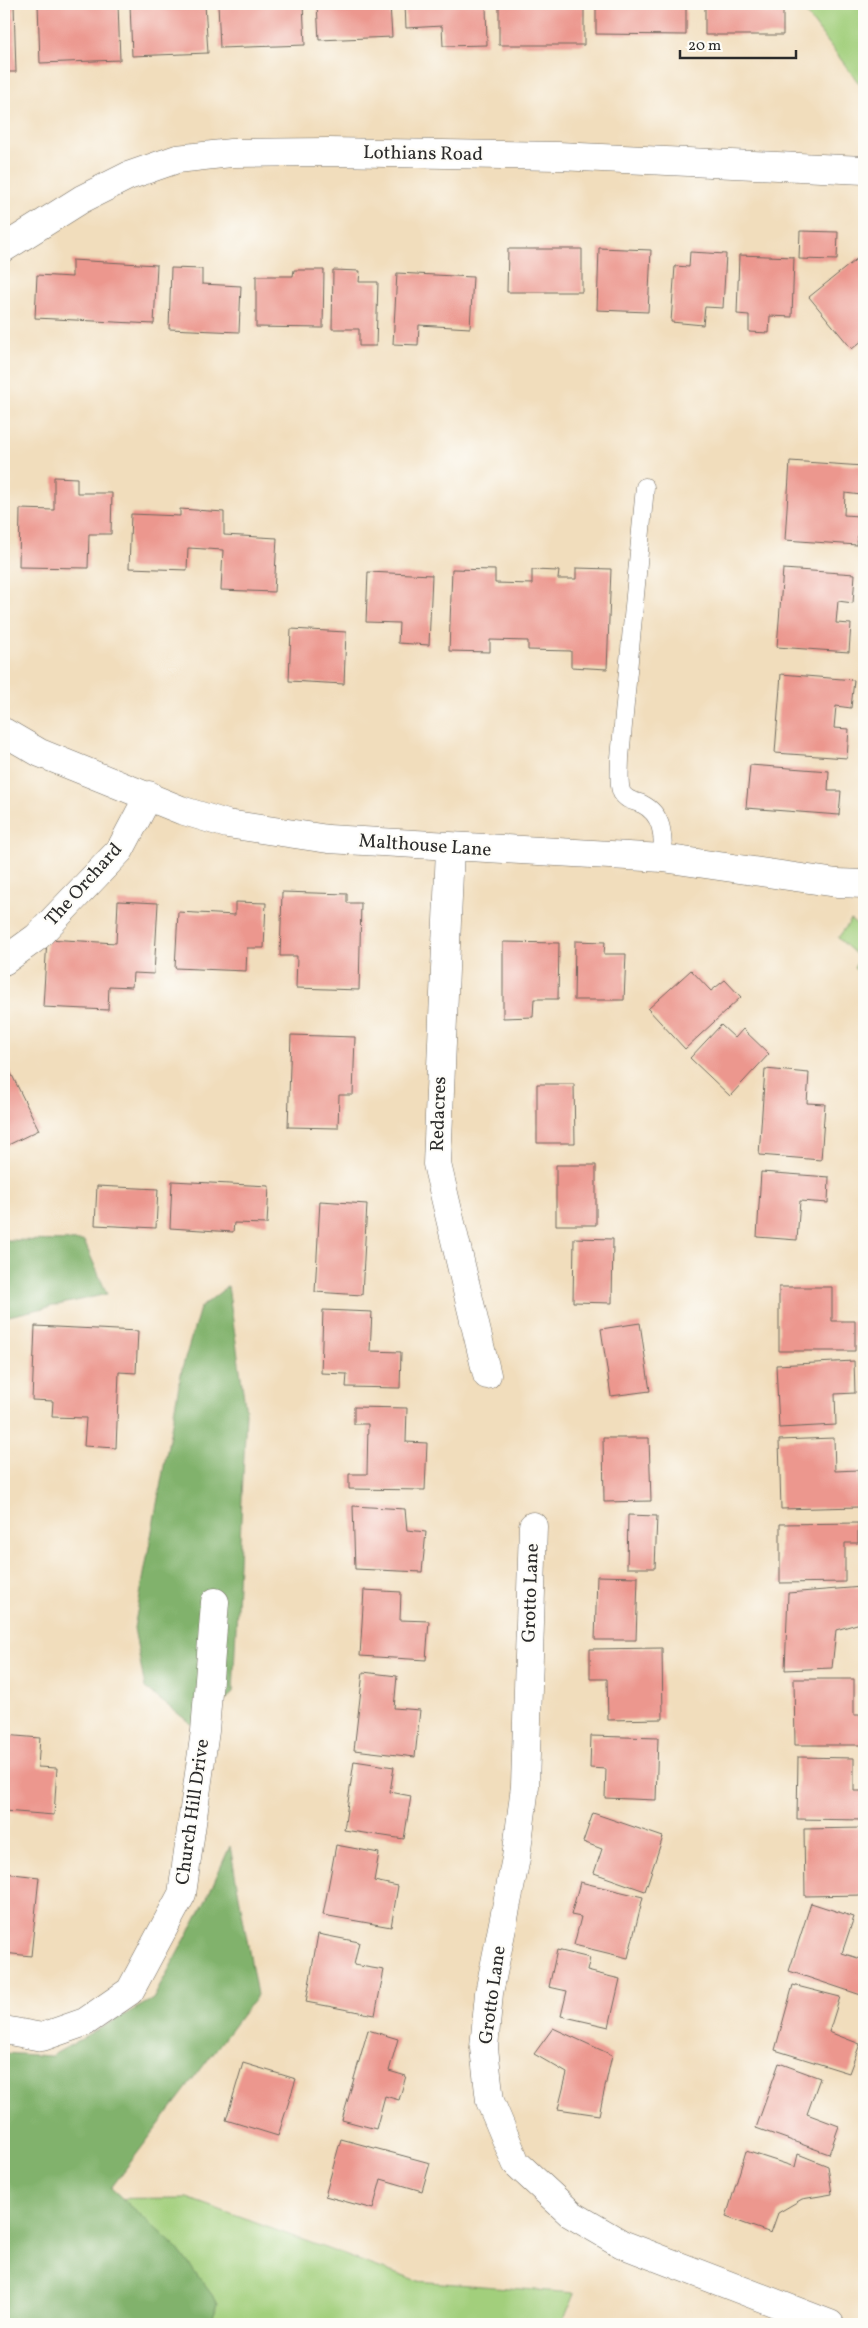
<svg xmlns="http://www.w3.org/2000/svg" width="868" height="2328" font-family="Vollkorn,serif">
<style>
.green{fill:#a2cf7c;stroke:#667d54}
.forest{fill:#81b26c;stroke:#566e4c}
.building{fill:#ec978e}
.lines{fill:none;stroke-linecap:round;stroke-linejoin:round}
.service-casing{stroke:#70695e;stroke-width:19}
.minor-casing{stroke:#70695e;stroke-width:29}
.service{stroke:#fff;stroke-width:18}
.minor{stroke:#fff;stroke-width:28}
.labels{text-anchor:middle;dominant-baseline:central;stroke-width:4;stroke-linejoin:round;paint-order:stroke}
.street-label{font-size:19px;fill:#2b2b2b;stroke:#fdfcf7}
</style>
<rect width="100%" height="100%" fill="#fdfcf7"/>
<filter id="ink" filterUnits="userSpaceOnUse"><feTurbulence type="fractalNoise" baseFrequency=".02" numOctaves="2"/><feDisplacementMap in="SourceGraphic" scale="10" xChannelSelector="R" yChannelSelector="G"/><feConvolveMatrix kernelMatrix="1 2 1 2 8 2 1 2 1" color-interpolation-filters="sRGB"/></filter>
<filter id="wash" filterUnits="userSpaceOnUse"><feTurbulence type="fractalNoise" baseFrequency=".0096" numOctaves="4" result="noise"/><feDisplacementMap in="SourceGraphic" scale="20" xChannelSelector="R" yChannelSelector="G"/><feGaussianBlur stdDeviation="1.12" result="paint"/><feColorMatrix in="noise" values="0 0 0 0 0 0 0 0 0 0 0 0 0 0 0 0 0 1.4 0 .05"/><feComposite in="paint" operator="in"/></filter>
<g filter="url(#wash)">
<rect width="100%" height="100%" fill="#f1ddbc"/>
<path class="green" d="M799,4H864V90Z
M851,920L864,932V976L854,968L860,958L838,938Z
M187,2198L416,2281L575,2293L562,2324H4L24,2199Z"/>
<path class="forest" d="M6,1240L84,1241L107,1294L4,1317V1242Z
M228,1286L246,1412L233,1693L195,1727L145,1688L134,1628L182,1369L200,1308Z
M230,1846L257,1995L111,2188L177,2248L218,2303L210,2324H4V2053L51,2056L153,1999L206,1900Z"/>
<g id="blocks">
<path class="building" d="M4,4H14L16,72H4Z
M38,4H118L120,60L40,63Z
M130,4H205L208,53L132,56Z
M218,4H303L305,45L220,48Z
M317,4H390L392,37L319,40Z
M405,4H486L487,45L443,46L442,26L406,28Z
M499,4H584V45H499Z
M596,4H686V35L596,34Z
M705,4H783V35H705Z
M800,231L838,232L837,260L799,259Z
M599,248L651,250L648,312L597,310Z
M508,249H582V292H507Z
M690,252L726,254L723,308L705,307L703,325L671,322L675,266L689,267Z
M739,255L794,257L792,317L770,316L769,333L749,332V315L737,314Z
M859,257L864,264V339L852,349L809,297Z
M72,260L157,265L154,324L35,318L37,275L72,277Z
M171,268L202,269V284L241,286L239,332L169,329Z
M294,270H324L323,328L256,327V276H293Z
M333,270L360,271L359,282H378L376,346H359V329H332Z
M397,273L473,277L470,328L419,325L418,345L393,344Z
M790,461L863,466L861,495L845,493L844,515L859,516L857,545L785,540Z
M54,477L77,478V493H112L111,534H89L88,568L19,567L20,509L54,510Z
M180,509L224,512V535L277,538L274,592L221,590L223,550L188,548L187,570L129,568L131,514L180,516Z
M576,568L611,569L607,669L571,667V651L528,650V641L490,640V652L449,651L452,569L495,570V583L532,584V570L559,571L558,579H576Z
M783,569L855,574L853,603L838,601L836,623L851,624L849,652L777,647Z
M368,572L432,575L429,645L398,643L399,623L366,622Z
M291,629L346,632L344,684L289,681Z
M781,674L854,680L851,708L836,706L834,728L849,729L847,758L775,753Z
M750,765L829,771L828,791H841L839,815L746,808Z
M282,892L347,894V903H361L359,990L296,988L297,956H280Z
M118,901L158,903L154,974L133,973L132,987L109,986L108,1010L43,1007L47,939L116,943Z
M235,902L266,903L264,948H247L246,971L175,968L178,912L235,915Z
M575,941L605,942L604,954H626L624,1000H574Z
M503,942L559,943L558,999H534L533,1017L503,1018Z
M691,970L711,991L725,980L741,997L685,1049L648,1009Z
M721,1025L735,1038L743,1029L769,1054L730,1096L690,1058Z
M291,1035L355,1037L353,1095H339L338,1128L288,1127Z
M765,1069L809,1073L807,1103L825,1104L821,1160L759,1155Z
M10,1071L39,1130L4,1147V1075Z
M537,1084H574L575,1143H537Z
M556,1165H596V1225H556Z
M761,1172L829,1177L828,1203L800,1201L797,1240L757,1237Z
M172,1181L269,1186L267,1224L234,1223L233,1232L170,1228Z
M97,1186L158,1189L156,1228L95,1225Z
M320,1201L367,1204L362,1295L315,1292Z
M574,1238L613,1239L612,1303L573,1302Z
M779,1287H832V1321H855V1351H779Z
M323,1310L372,1312L370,1351L401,1352L400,1388L346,1387L347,1374L321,1373Z
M640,1323L650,1391L611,1396L601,1329Z
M35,1326L138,1331L136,1373L119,1372L116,1448L84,1446L86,1418L52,1417L53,1401L32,1400Z
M854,1361L855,1393L835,1394L836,1425L779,1428L776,1365Z
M354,1407L407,1408L406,1442L427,1443L425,1490L349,1489V1474H367L368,1424H354Z
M603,1438H649L651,1501L604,1502Z
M834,1438L835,1471L858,1470L859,1507L781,1509L779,1440Z
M353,1506L405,1509L407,1530L426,1532L422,1572L355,1569Z
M628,1515L657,1516L655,1568H627Z
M858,1523V1543H845V1582L780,1583V1524Z
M597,1576L638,1577L636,1640H595Z
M862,1587L864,1593V1622L836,1630L832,1668L785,1670L788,1593Z
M364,1590L401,1592L400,1620L429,1621L426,1660L360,1656Z
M662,1648L663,1719L608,1720L607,1679H590V1649Z
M363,1672L397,1676L394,1708L420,1710L415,1757L354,1750Z
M794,1679H854V1715H864V1745H795Z
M4,1735L40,1738L38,1767L57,1768L54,1815L4,1811Z
M591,1736L658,1738L656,1800L605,1798L606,1769L590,1768Z
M798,1757L854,1758V1791H864V1820L797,1819Z
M354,1761L394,1767L390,1792L411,1796L404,1839L344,1830Z
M593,1813L663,1837L645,1891L594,1873L602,1849L583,1842Z
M863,1828L864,1895L805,1896L804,1829Z
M336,1845L379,1853L374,1881L398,1886L391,1927L323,1915Z
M4,1873L39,1877L31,1956L4,1953Z
M580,1882L643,1897L628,1958L574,1945L581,1917L571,1915Z
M811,1903L854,1917L842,1953L864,1960V1996L789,1971Z
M318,1934L359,1942L354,1965L384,1970L375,2015L306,2002Z
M557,1950L590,1958L587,1971L620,1979L609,2027L561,2016L567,1991L549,1987Z
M793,1985L840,1997L829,2032L860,2044L849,2073L775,2050Z
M553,2028L612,2055L599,2115L558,2109L567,2073L534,2054Z
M368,2030L398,2039L389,2071L406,2076L399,2100L385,2096L376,2129L342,2120Z
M243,2063L296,2079L278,2136L226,2120Z
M779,2063L820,2078L807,2114L839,2126L829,2154L756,2128Z
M341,2139L430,2163L422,2191L381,2179L373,2209L325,2196Z
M746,2151L795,2167L798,2154L828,2166L832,2194L802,2199L778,2213L771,2233L726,2217Z"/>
</g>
</g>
<g filter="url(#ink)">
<use href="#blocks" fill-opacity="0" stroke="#70695e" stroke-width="1"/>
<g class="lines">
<g class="service-casing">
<path id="service" d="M645,487L620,758C620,768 618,785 622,793C627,801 634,801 642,804C664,815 663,837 663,858"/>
</g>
<g class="minor-casing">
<path id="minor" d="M4,248L82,199L128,176L177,159L231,153L329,152L558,156L864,170
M4,732L40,753L181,810L227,824L328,839L663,858L837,883L864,884
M450,848L437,1164L487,1375
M4,961L37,937L120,850L149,795
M533,1526L525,1786L516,1858L489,1993L484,2048L490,2101L516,2163L571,2214L622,2244L830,2324
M4,2030L42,2037L85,2022L130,1991L182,1894L205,1731L215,1602"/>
</g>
<use href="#service" class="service"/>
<use href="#minor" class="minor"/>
</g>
</g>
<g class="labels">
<g class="street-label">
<text transform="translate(423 154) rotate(1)">Lothians Road</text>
<text transform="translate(425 846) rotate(4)">Malthouse Lane</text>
<text transform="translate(84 885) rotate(-48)">The Orchard</text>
<text transform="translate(439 1114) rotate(-88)">Redacres</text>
<text transform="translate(531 1593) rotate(-88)">Grotto Lane</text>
<text transform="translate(193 1812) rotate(-82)">Church Hill Drive</text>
<text transform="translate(493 1995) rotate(-82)">Grotto Lane</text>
</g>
</g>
<rect width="868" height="2328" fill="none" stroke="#fdfcf7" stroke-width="20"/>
<path d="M680 50v8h116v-8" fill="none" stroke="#2b2b2b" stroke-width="2.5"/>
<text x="688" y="50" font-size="15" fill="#2b2b2b" stroke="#fdfcf7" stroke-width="4" paint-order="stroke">20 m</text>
</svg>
